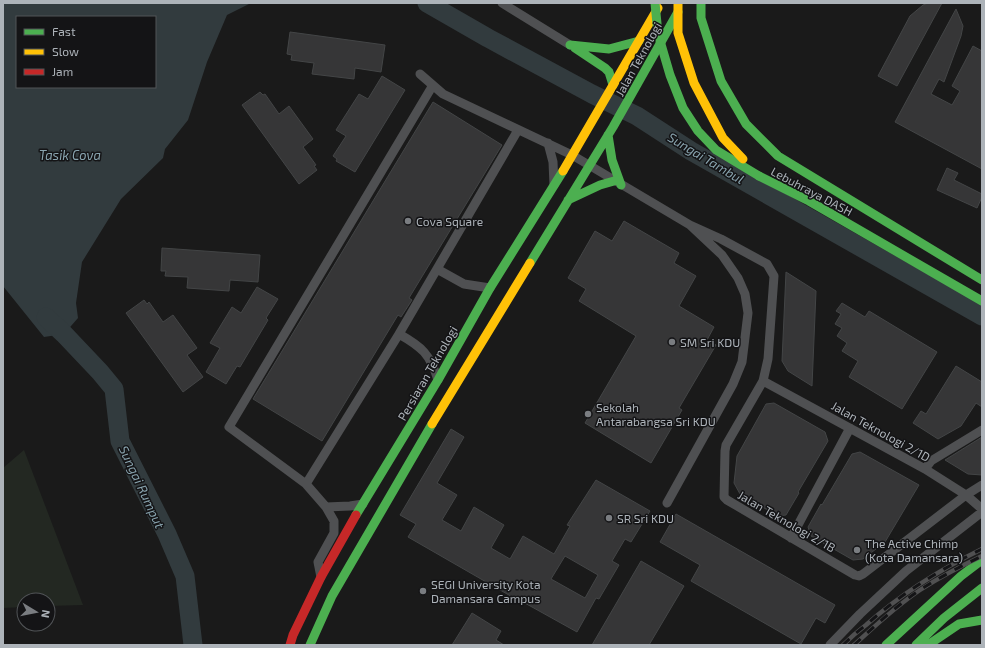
<svg xmlns="http://www.w3.org/2000/svg" width="985" height="648" font-family="'Exo 2',sans-serif">
<style>
.green{fill:#232822}
.water{fill:#323b3e;fill-rule:evenodd}
.lines{fill:none;stroke-linecap:round;stroke-linejoin:round}
.river{stroke:#323b3e;stroke-width:19}
.building{fill:#363637;stroke:#434546;fill-rule:evenodd}
.street{stroke:#4f5052;stroke-width:9}
.fast{stroke:#4caf50;stroke-width:9}
.slow{stroke:#ffc107;stroke-width:9}
.jam{stroke:#c62828;stroke-width:9}
.rail-casing{stroke:#505051;stroke-width:4.5}
.rail{stroke:#141416;stroke-width:3;stroke-dasharray:9;stroke-linecap:butt}
.fast-bridge{stroke:#4caf50;stroke-width:9}
.slow-bridge{stroke:#ffc107;stroke-width:9}
.poi-dot{fill:#7a7d81;stroke:#141416;stroke-width:1.5}
.labels{text-anchor:middle;dominant-baseline:central;stroke-width:3;stroke-linejoin:round;paint-order:stroke}
.street-label{font-size:12px;fill:#adb3b9;stroke:#141416}
.poi-label{font-size:12px;fill:#adb3b9;stroke:#141416;text-anchor:start}
.water-label{font-size:13px;font-style:italic;fill:#89a4af;stroke:#141416}
</style>
<rect width="100%" height="100%" fill="#1a1a1a"/>
<path class="green" d="M24,450L83,605L48,606V600H24V607L3,608V468Z"/>
<path class="water" d="M3,3H251L227,15L207,62L188,120L165,149L163,158L121,199L82,262L76,303L78,318L64,334L44,337L3,286ZM17,17H155V87H17Z"/>
<g class="lines">
<path class="river" d="M427,3L488,38L592,94L637,116L691,151L982,316
M46,317L64,334L100,372L114,389L120,441L167,534L185,576L193,645"/>
</g>
<path class="building" d="M928,3H942L897,86L878,76L910,16L923,5Z
M956,9L963,26L961,36L944,82L939,79L931,94L952,105L960,91L952,86L973,46L982,51V169L895,122Z
M290,32L385,45L381,72L355,68L354,79L312,74L314,63L291,60L292,55L287,54Z
M382,76L405,90L355,172L336,161L337,159L333,156L346,136L336,130L359,94L368,99Z
M260,92L263,95L265,94L279,114L289,106L313,139L303,147L316,165L314,166L317,170L299,184L242,105Z
M433,102L502,145L409,298L412,300L401,317L398,315L322,441L253,399Z
M947,168L958,173L954,180L982,194V197L977,208L937,190Z
M624,221L679,253L674,263L696,276L679,306L714,327L707,340L716,345L679,408L682,410L651,463L585,423L636,336L579,301L586,289L568,278L595,231L612,241Z
M162,248L260,255L258,282L230,280L229,291L187,288L188,277L165,276L166,271H161Z
M786,272L816,291L812,386L788,371L782,361Z
M257,287L278,299L266,318L268,320L240,367L237,366L226,384L206,372L220,348L210,343L232,307L241,313Z
M144,300L147,304L149,302L163,322L173,315L197,348L187,355L203,377L183,392L126,313Z
M842,303L865,317L869,311L937,352L902,409L849,377L858,361L842,351L847,343L837,336L842,328L835,324L841,314L836,311Z
M956,366L982,382V407L976,403L961,426L938,439L913,423L921,411L926,414Z
M774,403L825,432L828,441L798,492L799,493L786,515L778,516L740,494L734,483L737,456L766,404Z
M451,429L464,437L437,483L457,495L442,520L461,531L474,507L504,525L491,548L510,559L523,536L554,554L570,526L567,525L596,480L650,511L631,542L625,539L612,561L619,565L599,599L596,598L577,632L514,597V598L408,537L416,524L400,515ZM565,556L598,575L585,598L551,579Z
M982,437V475L968,474L945,460Z
M860,452L919,485L885,542L863,559L853,560L811,536L808,527L821,504L822,505L852,454Z
M676,514L835,605L825,623L816,618L801,644L691,581L700,565L660,542Z
M641,561L684,586L649,645H592Z
M472,613L501,631L496,640L504,645H452Z"/>
<g class="lines">
<path class="street" d="M502,3L570,45
M420,74L443,94L572,155L690,225L722,255L738,278L745,294L748,313L742,362L733,384L667,503
M548,143L553,162L554,185
M690,225L721,239L767,264L774,276L768,359L763,381L726,445L725,451L724,497L727,500L855,575L859,576L863,574L966,495L982,485
M437,269L464,284L490,288
M399,334C422,347 430,354 438,380
M763,381L925,469L966,495L982,509
M925,469L931,461L982,430
M306,484L399,334L518,130
M326,507L350,506L363,504
M791,538L850,428
M321,577L318,562L334,533V521L326,507L306,484L229,427L433,85
M830,645L860,614L906,571L982,512"/>
<path class="fast" d="M701,3V18L721,81L746,124L778,156L982,280
M570,45L609,49L639,41
M575,48L605,68L609,72L613,85
M608,135L612,160L621,185
M759,176L809,201L982,301
M568,200L600,185L614,181
M530,263L613,127L678,12
M356,515L438,380L490,288L563,171
M310,645L332,596L432,424
M886,645L961,576L982,560
M916,645L944,618L982,588
M928,645L959,624L982,620"/>
<path class="slow" d="M563,171L658,8
M432,424L530,263"/>
<path class="jam" d="M290,645L293,635L321,577L356,515"/>
<g class="rail-casing">
<path id="rail" d="M843,645C850,638 858,631 866,625C902,593 939,570 982,549
M854,645C875,626 896,606 920,590C940,577 961,566 982,556"/>
</g>
<use href="#rail" class="rail"/>
<path class="fast-bridge" d="M655,3L658,34L670,75L683,108L698,131L716,150L759,176"/>
<path class="slow-bridge" d="M678,3V33L694,83L723,138L743,159"/>
</g>
<g class="poi-dot">
<circle cx="408" cy="221" r="4"/>
<circle cx="672" cy="342" r="4"/>
<circle cx="588" cy="414" r="4"/>
<circle cx="609" cy="518" r="4"/>
<circle cx="857" cy="550" r="4"/>
<circle cx="423" cy="591" r="4"/>
</g>
<g class="labels">
<g class="street-label">
<text transform="translate(638 59) rotate(-61)">Jalan Teknologi</text>
<text transform="translate(812 191) rotate(28)">Lebuhraya DASH</text>
<text transform="translate(427 373) rotate(-60)">Persiaran Teknologi</text>
<text transform="translate(881 431) rotate(29)">Jalan Teknologi 2/1D</text>
<text transform="translate(787 521) rotate(30)">Jalan Teknologi 2/1B</text>
</g>
<g class="poi-label">
<text x="416" y="221">Cova Square</text>
<text x="680" y="342">SM Sri KDU</text>
<text x="596" y="407">Sekolah<tspan x="596" dy="14">Antarabangsa Sri KDU</tspan></text>
<text x="617" y="518">SR Sri KDU</text>
<text x="865" y="543">The Active Chimp<tspan x="865" dy="14">(Kota Damansara)</tspan></text>
<text x="431" y="584">SEGI University Kota<tspan x="431" dy="14">Damansara Campus</tspan></text>
</g>
<g class="water-label">
<text x="70" y="155">Tasik Cova</text>
<text transform="translate(706 158) rotate(31)">Sungai Tambul</text>
<text transform="translate(142 487) rotate(65)">Sungai Rumput</text>
</g>
</g>
<rect width="985" height="648" fill="none" stroke="#adb3b9" stroke-width="8"/>
<rect x="16" y="16" width="140" height="72" fill="#141416" stroke="#515457"/>
<rect x="24" y="29" width="20" height="6" fill="#4caf50" stroke="#515457"/>
<text x="52" y="36" font-size="12" fill="#adb3b9">Fast</text>
<rect x="24" y="49" width="20" height="6" fill="#ffc107" stroke="#515457"/>
<text x="52" y="56" font-size="12" fill="#adb3b9">Slow</text>
<rect x="24" y="69" width="20" height="6" fill="#c62828" stroke="#515457"/>
<text x="52" y="76" font-size="12" fill="#adb3b9">Jam</text>
<g transform="translate(36 612) rotate(100)"><circle r="19" fill="#141416" stroke="#515457"/>
<path d="M0-3L7 15L0 10L-7 15Z" fill="#7a7d81"/>
<text y="-6" font-size="11" font-weight="bold" text-anchor="middle" fill="#adb3b9">N</text>
</g>
</svg>
